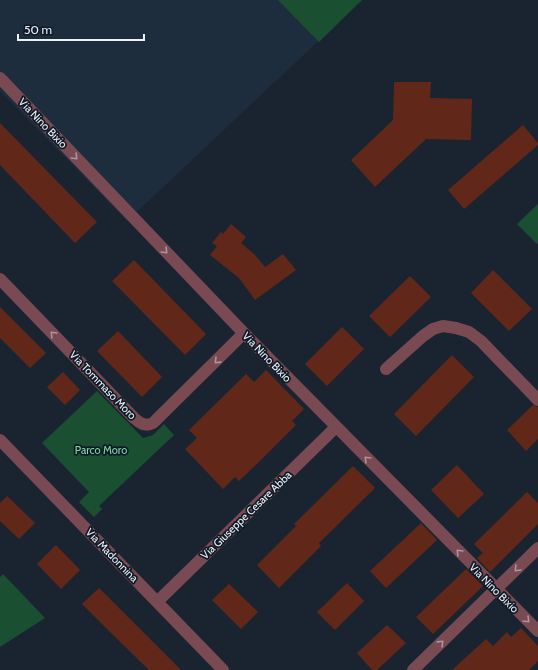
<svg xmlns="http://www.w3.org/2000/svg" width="538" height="670" font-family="Cabin,sans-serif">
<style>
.built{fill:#1e2d3e}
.green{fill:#1a4f32}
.building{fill:#612819}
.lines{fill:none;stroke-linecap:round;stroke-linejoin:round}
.street{stroke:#794a51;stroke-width:12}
.oneway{stroke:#ac969d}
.labels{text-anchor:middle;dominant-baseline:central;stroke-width:3.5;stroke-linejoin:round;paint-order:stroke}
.street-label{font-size:11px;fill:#ebf2fa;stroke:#101a26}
.park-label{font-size:11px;fill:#80d9a4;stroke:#101a26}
</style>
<rect width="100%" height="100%" fill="#192430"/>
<path class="built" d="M0,0H362L127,221L0,91Z"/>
<path class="green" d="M278,0H362L319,42Z
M538,204V243L537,244L517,224Z
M97,391L143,438L153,435L164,424L174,435L99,506L102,509L94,517L79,502L89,492L42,443Z
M3,574L45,618L0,647V577Z"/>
<path class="building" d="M394,82H431L430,98L472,99L471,140L426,139L375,187L351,160L393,120Z
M0,123L97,222L75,243L0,165Z
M523,125L538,143V145L464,209L448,190Z
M231,224L246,237L241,243L255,255L265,267L283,254L296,270L255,300L239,278L210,255L217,246L212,243L221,232L223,234Z
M134,260L206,334L185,355L112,281Z
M493,270L532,309L509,331L471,293Z
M410,276L431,297L390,337L369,316Z
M0,307L46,353L30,368L0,338Z
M342,327L364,349L327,386L305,364Z
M118,331L162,377L142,397L97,351Z
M452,355L474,377L416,436L394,414Z
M266,370L304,409L292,421L296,425L259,462L239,481L235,477L223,489L185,449L197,438L189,430L246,374L254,382Z
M63,372L80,390L65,405L47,387Z
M533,405L538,407V439L526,451L507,430Z
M457,465L484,494L458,518L431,490Z
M353,466L375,488L319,543L321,546L279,588L257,565L296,526L294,524Z
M527,492L538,503V524L490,572L477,558L483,553L474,544Z
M7,496L35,523L19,539L0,521V503Z
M421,523L437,540L386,588L370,571Z
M56,545L80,570L61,589L37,564Z
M466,569L483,586L433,634L416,617Z
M347,583L364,601L335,630L317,612Z
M229,584L258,612L241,629L212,600Z
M99,588L181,670H149L112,634L82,604Z
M387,625L406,643L377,670H372L357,653Z
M521,628L538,646V661L529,670H452L486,639L493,646L507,632L511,637Z"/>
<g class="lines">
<path class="street" d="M0,78L238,327L538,631
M0,279L134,418C140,423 145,427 153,423L244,333
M386,369L423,336L433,329L443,326L456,328L469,332L481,341L538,400
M0,440L223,670
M157,602L336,427
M413,670L538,548"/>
</g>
<defs><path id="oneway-chevron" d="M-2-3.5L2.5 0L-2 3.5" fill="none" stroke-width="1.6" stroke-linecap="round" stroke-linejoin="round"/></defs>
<g class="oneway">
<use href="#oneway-chevron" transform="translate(75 157) rotate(46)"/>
<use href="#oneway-chevron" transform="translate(165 251) rotate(46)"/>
<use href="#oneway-chevron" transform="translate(53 334) rotate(-134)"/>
<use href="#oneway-chevron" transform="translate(217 361) rotate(136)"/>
<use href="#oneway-chevron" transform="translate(367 459) rotate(-135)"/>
<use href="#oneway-chevron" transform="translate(459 552) rotate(-135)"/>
<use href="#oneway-chevron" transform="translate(517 569) rotate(135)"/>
<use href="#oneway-chevron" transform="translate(527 620) rotate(45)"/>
<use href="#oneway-chevron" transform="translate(441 643) rotate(-44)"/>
</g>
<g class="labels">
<g class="street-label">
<text transform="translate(43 123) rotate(46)">Via Nino Bixio</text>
<text transform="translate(267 357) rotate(46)">Via Nino Bixio</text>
<text transform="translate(103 385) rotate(46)">Via Tommaso Moro</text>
<text transform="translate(246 515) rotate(-44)">Via Giuseppe Cesare Abba</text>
<text transform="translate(112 555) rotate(46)">Via Madonnina</text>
<text transform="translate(494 588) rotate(45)">Via Nino Bixio</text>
</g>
<g class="park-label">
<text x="101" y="450">Parco Moro</text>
</g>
</g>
<path d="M18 34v6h126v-6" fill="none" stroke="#ebf2fa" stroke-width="2"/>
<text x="24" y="34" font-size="12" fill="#ebf2fa" stroke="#101a26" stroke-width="3" paint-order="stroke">50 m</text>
</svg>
